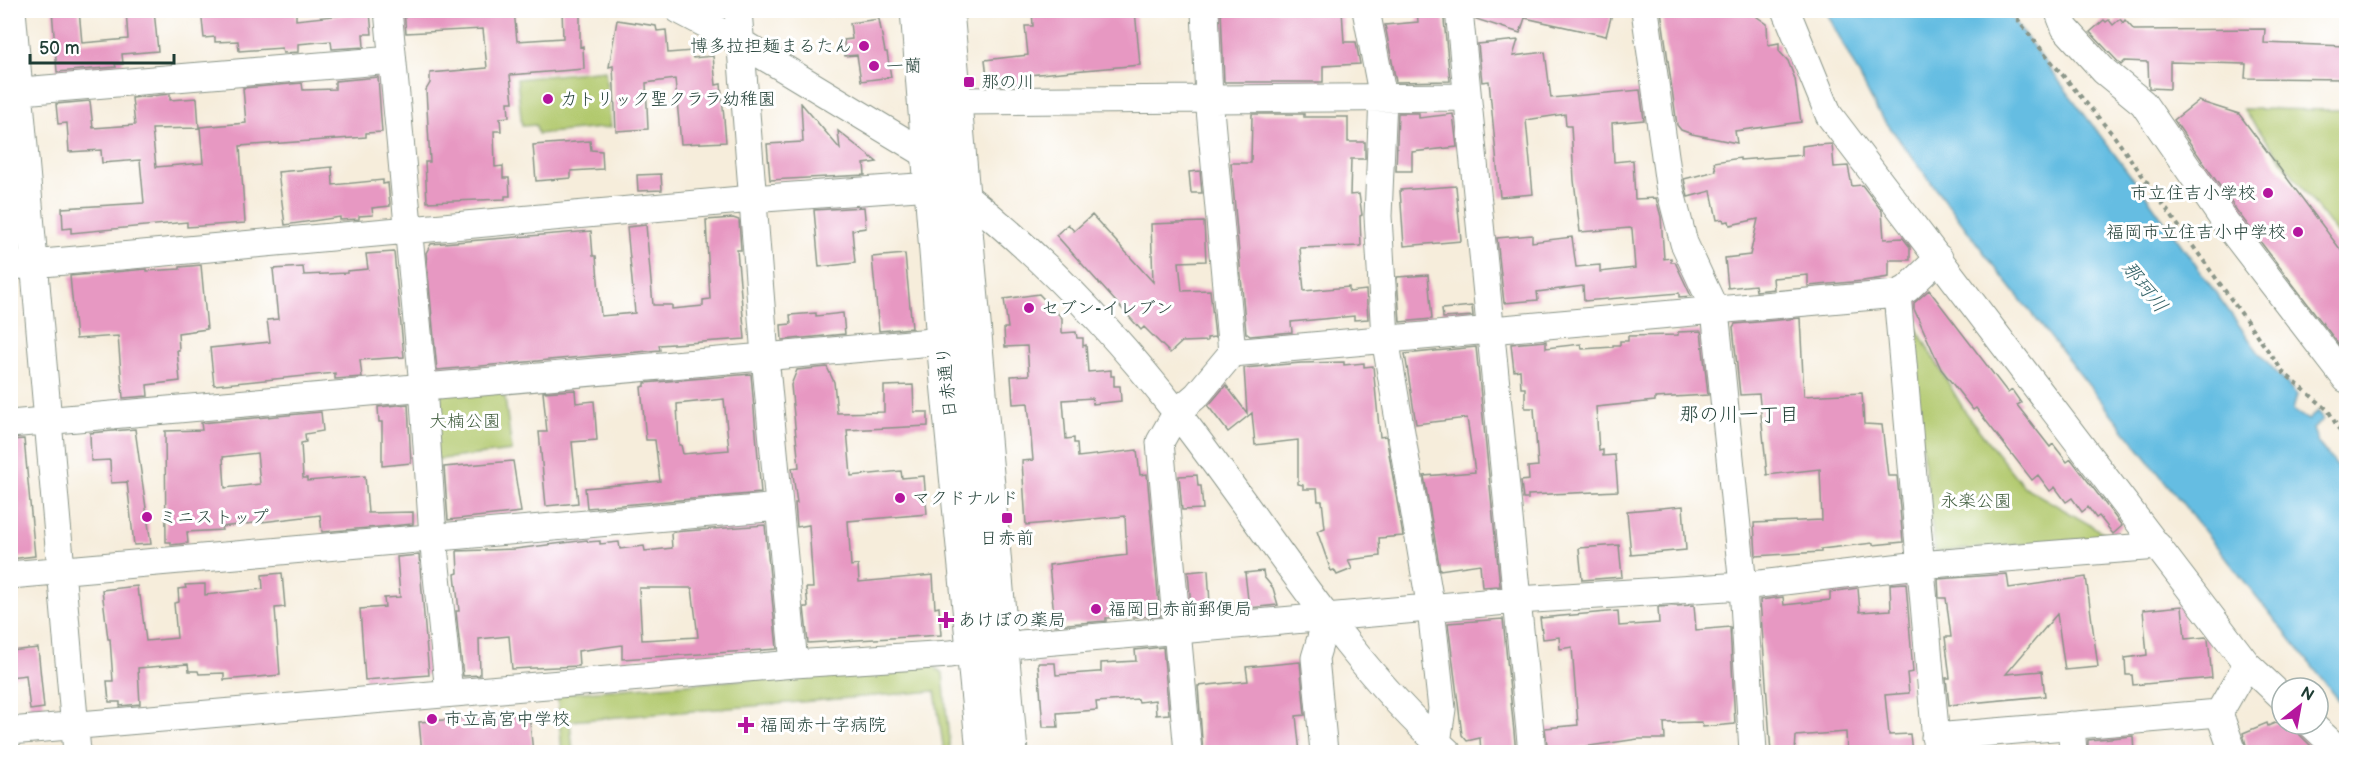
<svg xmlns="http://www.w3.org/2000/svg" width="2357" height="763" font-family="'Balsamiq Sans','Klee One',sans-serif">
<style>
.green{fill:#b2c96e;stroke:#688351;stroke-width:1.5}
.water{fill:#65bde2;stroke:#427d8b;stroke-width:1.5}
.building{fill:#e798c2;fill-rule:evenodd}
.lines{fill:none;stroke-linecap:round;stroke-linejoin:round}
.minor-casing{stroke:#8a9588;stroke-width:29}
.major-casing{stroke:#8a9588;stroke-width:35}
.path{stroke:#8a9588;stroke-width:4;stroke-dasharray:4.5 4.5;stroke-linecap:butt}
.minor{stroke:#fff;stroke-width:27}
.major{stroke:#fff;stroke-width:33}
.poi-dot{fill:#b5179e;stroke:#fff;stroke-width:2}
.labels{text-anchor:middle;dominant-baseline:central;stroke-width:6;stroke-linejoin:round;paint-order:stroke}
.poi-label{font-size:18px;fill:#1f3d34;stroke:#fff;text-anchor:start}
.street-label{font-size:18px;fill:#1f3d34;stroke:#fff}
.park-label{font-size:18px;fill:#446042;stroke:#fff}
.water-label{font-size:20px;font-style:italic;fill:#346368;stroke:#fff}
.neighbourhood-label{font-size:20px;fill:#1f3d34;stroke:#fff}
</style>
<rect width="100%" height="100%" fill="#fff"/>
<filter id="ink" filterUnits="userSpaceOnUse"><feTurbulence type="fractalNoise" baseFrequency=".0167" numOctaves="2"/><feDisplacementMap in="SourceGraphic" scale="12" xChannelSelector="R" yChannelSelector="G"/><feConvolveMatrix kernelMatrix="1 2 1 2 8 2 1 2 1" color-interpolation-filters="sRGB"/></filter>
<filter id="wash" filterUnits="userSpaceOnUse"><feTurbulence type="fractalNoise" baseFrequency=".008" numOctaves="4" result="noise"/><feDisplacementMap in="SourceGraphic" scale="24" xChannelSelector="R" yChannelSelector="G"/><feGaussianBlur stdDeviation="1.35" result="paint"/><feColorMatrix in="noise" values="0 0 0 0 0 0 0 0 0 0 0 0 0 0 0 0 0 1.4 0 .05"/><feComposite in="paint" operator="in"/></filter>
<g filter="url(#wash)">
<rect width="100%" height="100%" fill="#f6eddb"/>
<path class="green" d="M605,70L611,127L538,134L536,125L522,126L517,79Z
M2243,109L2346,110V246Z
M1916,328L1967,415L2023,486L2111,537L1935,552L1908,330Z
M503,383L512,451L433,460L425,388Z
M931,665L943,673L950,752H944L935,691L570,721L573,752H562L557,694Z"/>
<path class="water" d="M1826,11H2006L2147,197L2259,353L2297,395L2293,410L2308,420L2318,411L2324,419L2313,429L2318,443L2346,477V709L1997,270L1877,110Z"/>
<g id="blocks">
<path class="building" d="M52,10H79L82,43L128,39L126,10H154L158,51L122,54L123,64H115L116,67L57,72Z
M201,10H296V20L370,12L372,34H363L364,47L332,49L331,41L298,44V52L283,53L282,48L239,51L238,41L215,42V37L204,38Z
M404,10H514L517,41L563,38L562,10H580V47L583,46L584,69L510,75L513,102H508L509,117L500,118L501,131H494L495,167L503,166V178H509L510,196H505V199L427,202L425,162H430L426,90L430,83V73L487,68L483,29L406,33Z
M1032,10H1135L1140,65L1028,75V84L988,85L985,60L1028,55L1025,26H1033Z
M1221,10H1342L1344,42H1356L1360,64L1323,66V82H1224Z
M1417,10H1443L1450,81L1396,82L1385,25L1418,22Z
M1475,10H1613L1606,36L1525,18L1520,33L1476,19Z
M1661,10H1730L1735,14L1750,12L1767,24L1768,45L1779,43V51L1788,61L1795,79L1801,122L1735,131L1737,143L1692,134L1681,130L1677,125Z
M879,19L885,52H887L891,77L861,81L857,55L845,56L844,40L852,39L850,23Z
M2120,19L2123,23L2125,20L2134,30L2265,29L2264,43L2346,46V79L2245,78L2246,64L2170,62V89L2149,88L2148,62L2125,61L2121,65L2090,32L2104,20L2106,22L2109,20L2113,25Z
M617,20L656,26L657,31L666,30L668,53L692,51L693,58L713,56L716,85L721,84L726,142L681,144L675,79L646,83L648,129L616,131L613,66L609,67Z
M1518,40L1513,56L1545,52L1551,98L1640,90L1644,120L1612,123L1614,162L1633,160L1635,199L1656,198L1661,217L1664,259L1671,258V262H1675L1691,296L1679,297V293L1584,301L1583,286L1537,292L1538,300L1504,303L1497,238L1532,235V242L1572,237L1576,267L1600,265V272L1635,268L1632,229L1630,228L1580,232L1574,180L1571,126H1566L1565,114L1526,120L1533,194L1500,197L1489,81L1482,82L1478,44Z
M378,77L382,132L366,133V137L240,146L245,223L187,227V222L71,233V228L63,229L62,208L144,203L140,160L102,163L101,150L69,152L67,123L58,124L56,104L90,101L93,128L135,125L132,98L170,94V100L197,98L199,128L152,129L156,167L203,163L200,127L246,123L243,88L302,83L303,90L335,89V81Z
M2198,101L2239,114L2346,257V354L2237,211L2174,120Z
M801,103L840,149L838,131L877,162L864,164L865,175L770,180L767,144L803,142Z
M1398,113H1419V118L1453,114L1457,147L1412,152V171H1396Z
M1252,114H1304V117H1348V142H1365V159H1351L1350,195L1359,194L1362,215L1360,216L1361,246L1300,248L1304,291L1349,287V292L1366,290L1368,319L1354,320V316L1291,322L1292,332L1250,336L1246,333L1231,163H1251Z
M590,141L591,150L602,151L603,169L571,171V178L536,181L533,145Z
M1816,144L1817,145L1832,144L1834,167L1848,166L1852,186L1862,185L1882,211L1884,239L1903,238L1910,247V260H1889V277L1863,281L1808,286V275L1773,278L1774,289L1756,291L1755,285L1728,288L1725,258L1750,255L1758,219L1730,225L1729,221L1724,222L1723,219L1717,220L1711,191L1688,197L1684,179L1716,171L1714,162L1740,158V160L1802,155V146Z
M332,167L333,185L383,180V184L388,183L390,206L372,208L373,215L359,216V219L340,220V217L285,225L278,172Z
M1200,171L1202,193H1191L1189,172Z
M661,174L662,190L638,191L637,175Z
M1456,186L1461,241L1404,246L1400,190Z
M864,207L866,228L852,230L855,263L819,267L814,210Z
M1092,215L1153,282L1151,224L1204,222L1206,261L1179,262L1182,291L1210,290L1215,337L1207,338V341L1182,342L1170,353L1144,327L1141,330L1056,235L1068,224L1074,231Z
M733,218L739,220L741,250H737L745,339L659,345L660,350L437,370L426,253L431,244L591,231L593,256H596L601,316L635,313L627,227L646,225L653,305H672V309L703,306V300L710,299L706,220Z
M394,252L404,357L360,360L362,377L335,379V373L214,385L210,348L270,342L267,320L278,319L273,269L303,267L304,275L347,273V271L368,269L366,254Z
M905,254L912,328L879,331L872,257Z
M201,265L207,329L178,333L179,350H177L180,381L147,385L148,396L123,398L118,336L76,339L70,276L147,269V271L180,269V267Z
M1428,275L1432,319L1400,322L1397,277Z
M1929,290L2008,393L2012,390L2021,403L2017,405L2050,447L2053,444L2067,462L2071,459L2122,526L2113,534L2099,516L2096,518L2088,507L2082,512L2072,498L2066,502L2055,487L2050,491L2038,475L2032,480L1976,408L1973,410L1941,369L1914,309V303Z
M1039,294L1062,318V333L1076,332L1077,338H1083V346L1086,345L1088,372L1111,370V376H1114V386H1120L1121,401L1093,404L1092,398L1063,400L1066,439L1074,438V443H1077L1078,457L1137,450L1140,475L1147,474L1160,616L1106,618V621L1055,625L1049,565L1127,555L1125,516L1026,525L1022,461L1033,460L1028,403L1013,404L1011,376L1029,375L1027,346L1005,347L1004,328H1008L1004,299Z
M1472,306L1473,316L1443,318L1442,309Z
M816,313V316L843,313L845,334L782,340L781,325L791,324L790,315Z
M1800,318L1804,396L1862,393L1864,424L1882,425L1888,476H1897L1903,542L1873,545V543L1821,549V552L1756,556L1754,523L1822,520L1820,469L1767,475L1759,394L1740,395L1733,327L1735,324Z
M1701,331L1708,395L1655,398V401L1596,407L1599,451L1603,450V456L1615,455L1618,491L1528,495V499H1523L1521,481L1529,480L1528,467L1538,466L1534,408H1525V388H1521L1520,370L1514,371L1511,344L1546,341V348L1581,344L1582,349L1613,347V345H1620V341H1628V336L1678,335V332Z
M1476,347L1500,586L1482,587L1480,564L1440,570L1424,476L1475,472L1467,418L1416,424L1405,354Z
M1344,362V365L1364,363V367L1373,366L1380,437L1386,436L1403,536L1379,538L1380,556L1348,560L1352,569L1337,575L1334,570L1331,571L1317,531L1325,528L1322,501H1318L1317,489H1303V485L1298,484V440L1255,445L1252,413L1228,432L1208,406L1226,385L1247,413L1244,368L1301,363Z
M827,367L834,382L837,413L884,412V386L913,385L914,412H928V426L847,430L851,476L901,471L902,478L924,476L927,514L848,521L851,566L858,565L859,582L933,575L935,608L939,607L941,635L808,643L804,607H808L806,588H813L809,525L797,527L795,503H797L792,468L799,467L791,385L797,370Z
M751,374L761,493L587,508L585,488L660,481L655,440H646L641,387L645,386V383ZM724,399L729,450L683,454L681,445H679L677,404Z
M575,390L576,403L594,401L597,440L572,442L578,503L546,506L539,432H547L543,392Z
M408,404L411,463L382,466V422H379L378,407Z
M321,412L323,431L305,434L306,442L301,443L303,478H307V481L365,476L368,513L413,512V524L322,532L320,515L221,527L222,530L187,532L188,543L171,545V542H166L165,431L202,430L201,423ZM257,453L260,484L225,488L223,457Z
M135,429L151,544L134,545L127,482L111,483L110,460L91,461L90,433Z
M24,439L35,556L10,559V440Z
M513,461L521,512L448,520L444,467Z
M1197,475L1198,486H1201L1203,509L1182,510L1179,476Z
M1683,506L1686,550L1631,555L1627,511Z
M765,525L777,649L622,659V645L578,651L579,666L512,669L509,636L479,639L480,675L463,676L456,611H459L455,574L458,573L457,551L515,549L587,540L588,542L600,541V544L619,542L620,549L644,546L645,551L672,548L671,534L673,532ZM639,588H692L698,637L642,640Z
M1619,545L1622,577L1582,580L1579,548Z
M419,555L429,675L365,680L360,609L385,607L384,598L400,597L397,557Z
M1208,570L1210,604L1191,606L1188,572Z
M1263,571L1264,577L1273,588L1278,605L1249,608L1245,573Z
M282,573L285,607L275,608L280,675L224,680V673L199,674L198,671H189L188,664L138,668L140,704L120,706V702H109L107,681H113L110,639H108L102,590L137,586L138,596H140L146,641L177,638L174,603L179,602L178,589L186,588L185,585L205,584V595L263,589L262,575Z
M2007,574L2009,588L2086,577L2098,667L2065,670L2057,614L2006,674L2042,671L2045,696L1949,705L1946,678H1950L1945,637H1951L1946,598H1939L1938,579Z
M1906,583L1913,672L1907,673L1909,693L1885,695L1889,735L1910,734L1912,753H1847L1846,732L1796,736L1795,753H1771L1760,600L1783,597L1784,605L1830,600V592L1858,588L1860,612L1891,610L1890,584Z
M1694,605L1696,630L1730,627L1735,724L1703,727L1702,722L1664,723L1665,739H1638L1548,752L1545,728L1578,725L1572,647L1560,649L1559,637L1543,639L1540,618L1618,611L1619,626L1659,623L1658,607Z
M2182,606L2185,639L2206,637L2208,639L2212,678L2133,685L2132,675H2126L2125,658L2147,655L2143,610Z
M1503,619L1516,753H1481L1480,738L1467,741L1462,735L1448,623Z
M1163,647L1169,714L1156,715L1155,700L1139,702L1138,699L1096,702L1097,710L1057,713L1058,727H1043L1038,663H1055L1056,675L1098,672H1101V663L1136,661L1135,650Z
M38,648L44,708L30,710L26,675L10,677V651Z
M1300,662L1305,715L1296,716L1300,753H1203L1198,686L1248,681L1246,667Z
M529,713L533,753H422L419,722Z
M2282,720V724H2296L2300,735L2311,746L2294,753H2248L2243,733L2267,723L2268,726Z
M2133,736L2134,753H2088V740Z"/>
</g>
</g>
<g filter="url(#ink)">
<use href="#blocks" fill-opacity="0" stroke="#8a9588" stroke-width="1.5"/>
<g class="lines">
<g class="minor-casing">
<path id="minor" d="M12,10L77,752
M388,10L423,386L433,537L449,693
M679,10L740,42L929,156
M738,10L765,356L794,664
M1205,10L1209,98L1232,353
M1366,10L1383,98L1378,216L1385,338L1431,609L1442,709L1437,743
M1459,10L1532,752
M1645,10L1669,185L1684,243L1715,310L1743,586L1753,752
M1786,10L1829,115L2247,664L2282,697
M2058,10L2065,28L2104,71L2143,103L2223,219L2346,379
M10,92L392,60
M955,101L1467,97
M962,193C1043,257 1114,332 1177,413C1265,525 1341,656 1448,752
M10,266L752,199L931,186
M10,424L943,341
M10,575L779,507
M2311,724L2341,752
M2071,725L2073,752
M10,731L794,664L950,654L1021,644L1518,600L1743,586L1919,565L2158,546
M1935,737L2219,713
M1188,752L1160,442L1177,412L1197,395L1232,353L1897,294
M1324,752L1315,658L1327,618
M1937,752L1897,294L1907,289L1939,258
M2233,752L2219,713L2247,664"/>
</g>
<g class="major-casing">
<path id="major" d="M917,10L943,341L983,752
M947,10L1011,752"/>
</g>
<path class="path" d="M2013,10L2020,23L2050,60L2114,136L2284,373L2328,410L2346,442"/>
<use href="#minor" class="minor"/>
<use href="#major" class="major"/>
</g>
</g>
<g class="poi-dot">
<circle cx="864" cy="46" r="6"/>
<circle cx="874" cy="66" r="6"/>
<rect x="963" y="76" width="12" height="12" rx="3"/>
<circle cx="548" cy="99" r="6"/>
<circle cx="2268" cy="193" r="6"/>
<circle cx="2298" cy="232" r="6"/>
<circle cx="1029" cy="308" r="6"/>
<circle cx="900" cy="498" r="6"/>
<circle cx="147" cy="517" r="6"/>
<rect x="1001" y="512" width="12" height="12" rx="3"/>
<circle cx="1096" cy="609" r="6"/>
<path d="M943 611h6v6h6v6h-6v6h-6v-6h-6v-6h6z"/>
<circle cx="432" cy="719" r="6"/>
<path d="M743 716h6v6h6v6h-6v6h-6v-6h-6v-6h6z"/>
</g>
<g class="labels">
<g class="poi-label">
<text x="852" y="46" text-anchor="end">博多拉担麺まるたん</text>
<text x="886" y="66">一蘭</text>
<text x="981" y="82">那の川</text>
<text x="560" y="99">カトリック聖クララ幼稚園</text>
<text x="2256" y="193" text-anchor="end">市立住吉小学校</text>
<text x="2286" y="232" text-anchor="end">福岡市立住吉小中学校</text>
<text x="1041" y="308">セブン-イレブン</text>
<text x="912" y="498">マクドナルド</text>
<text x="159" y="517">ミニストップ</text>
<text x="1007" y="538" text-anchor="middle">日赤前</text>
<text x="1108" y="609">福岡日赤前郵便局</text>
<text x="958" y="620">あけぼの薬局</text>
<text x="444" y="719">市立高宮中学校</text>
<text x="760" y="725">福岡赤十字病院</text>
</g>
<g class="street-label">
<text transform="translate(947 382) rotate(-96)">日赤通り</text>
</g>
<g class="park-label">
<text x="465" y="421">大楠公園</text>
<text x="1976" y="501">永楽公園</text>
</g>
<g class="water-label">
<text transform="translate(2144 287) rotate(51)">那珂川</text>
</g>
<g class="neighbourhood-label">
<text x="1739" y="415">那の川一丁目</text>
</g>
</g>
<rect width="2357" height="763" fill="none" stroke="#fff" stroke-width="36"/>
<g transform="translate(2300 706) rotate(31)"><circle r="28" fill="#ffffff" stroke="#a5b1ae" stroke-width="1.5"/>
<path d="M0-4.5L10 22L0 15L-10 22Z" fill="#b5179e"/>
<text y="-9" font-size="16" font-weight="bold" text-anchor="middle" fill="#1f3d34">N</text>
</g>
<path d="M30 54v9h144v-9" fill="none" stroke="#1f3d34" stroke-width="3"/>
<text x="39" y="54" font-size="18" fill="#1f3d34" stroke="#ffffff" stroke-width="4.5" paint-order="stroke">50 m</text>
</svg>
